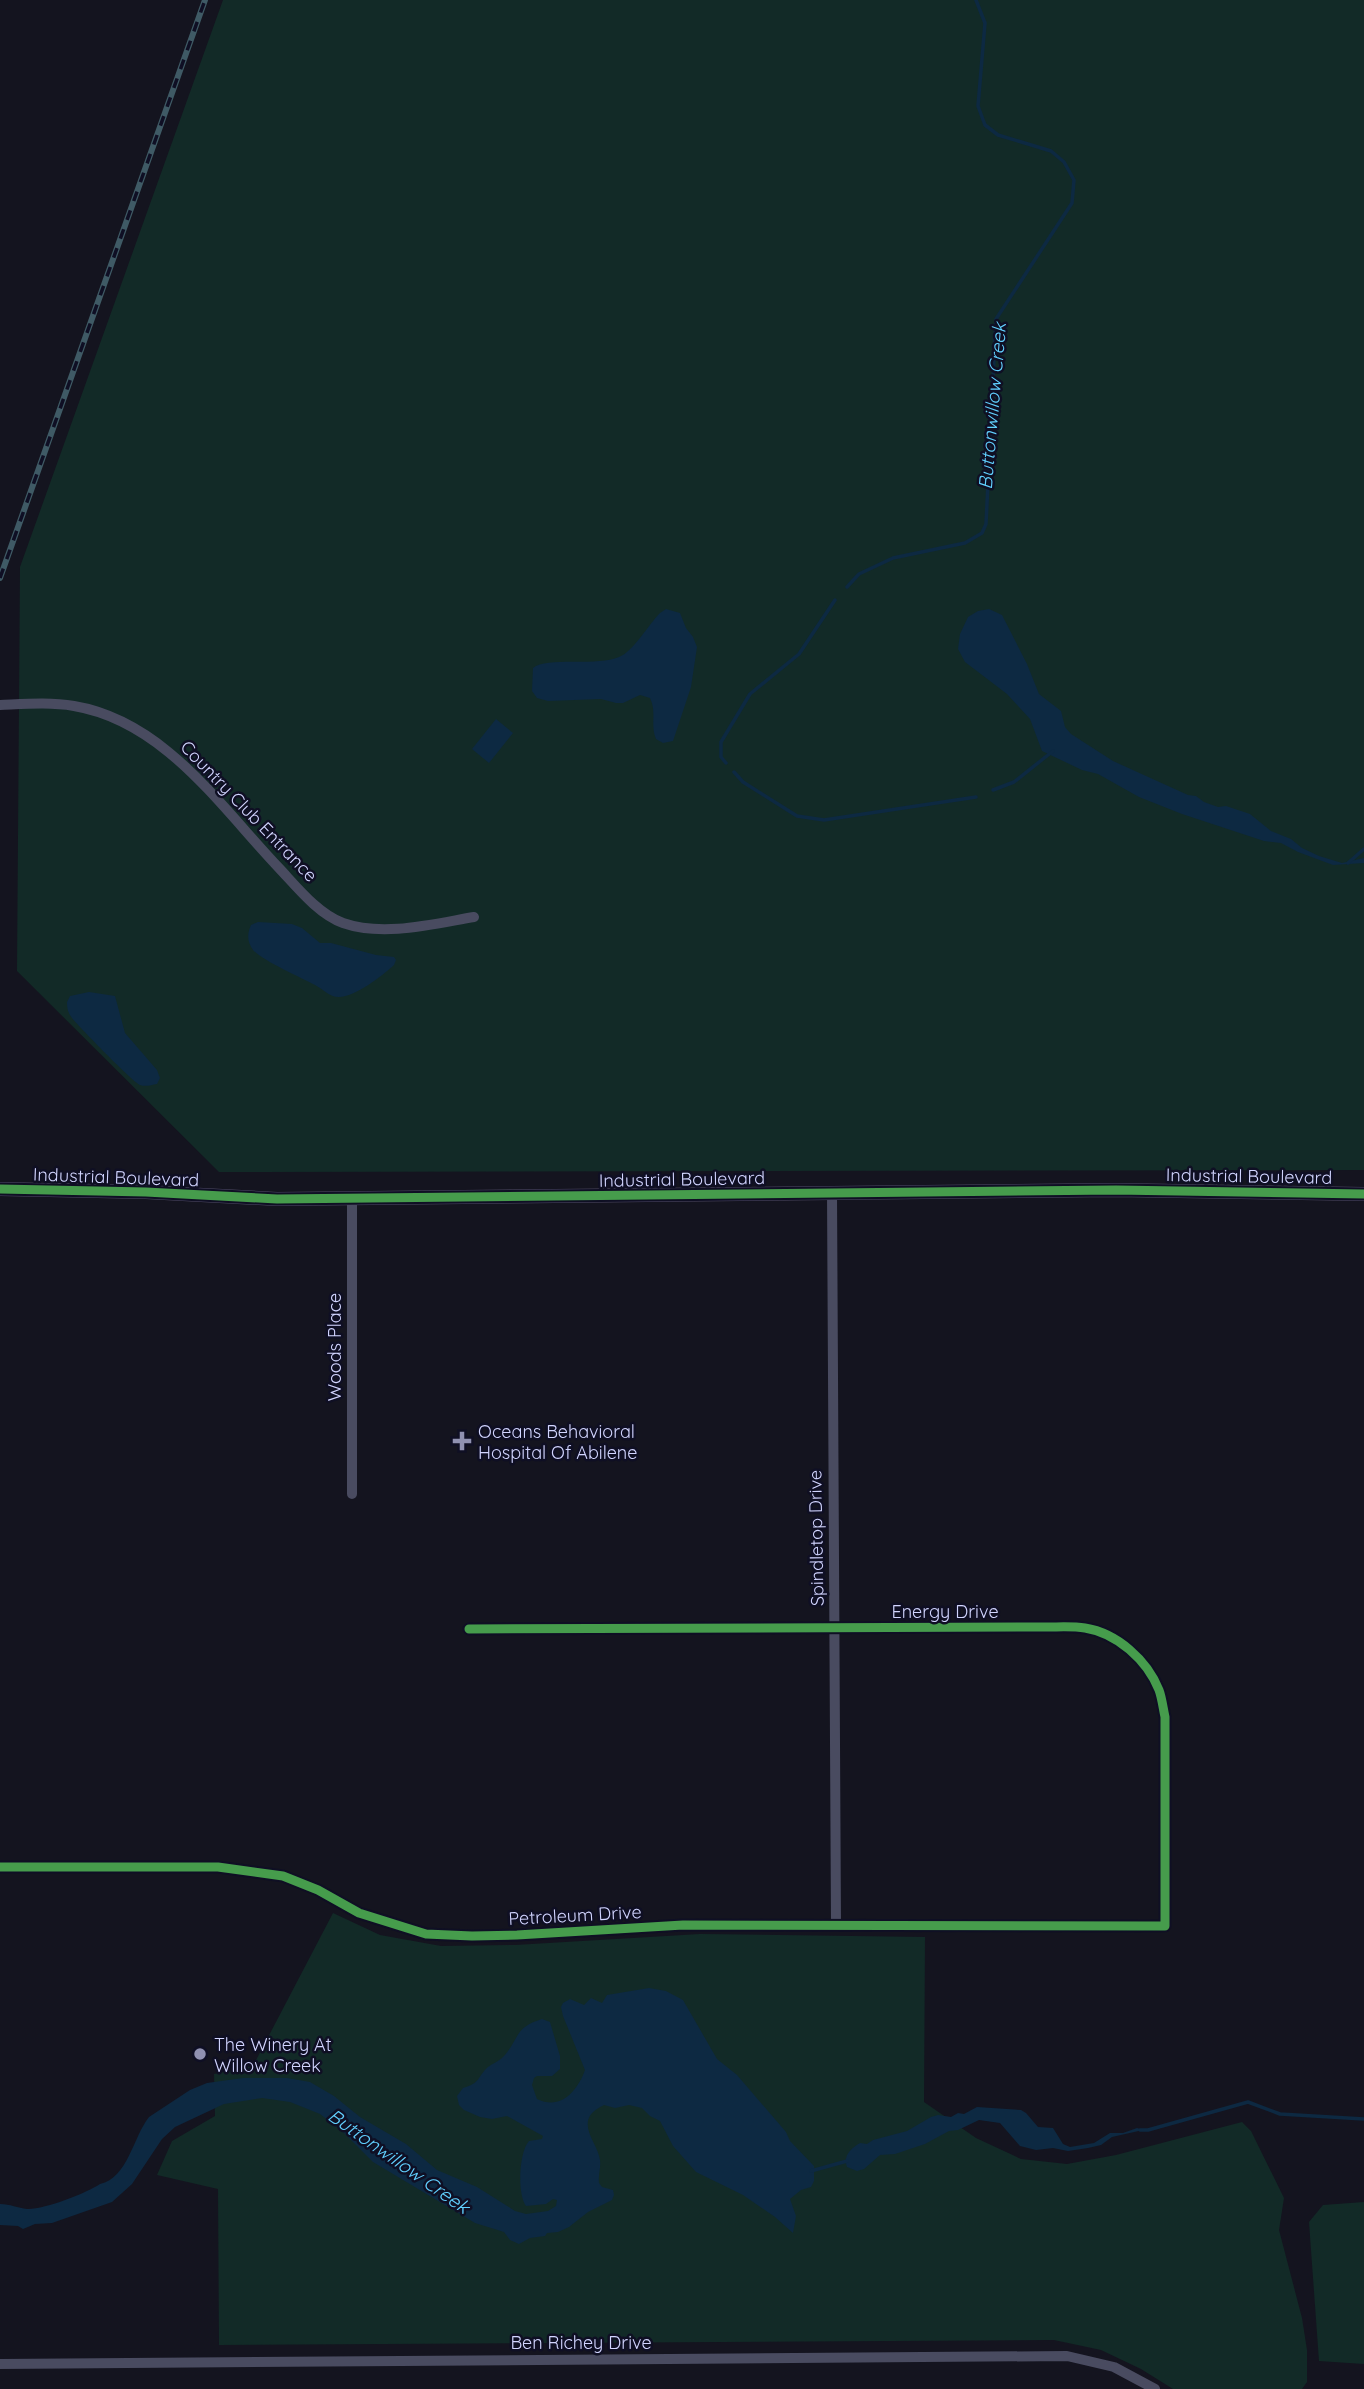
<svg xmlns="http://www.w3.org/2000/svg" width="1364" height="2389" font-family="Quicksand,sans-serif">
<style>
.green{fill:#122a27}
.water{fill:#0d2942}
.lines{fill:none;stroke-linecap:round;stroke-linejoin:round}
.stream{stroke:#0d2942;stroke-width:3.5}
.minor{stroke:#494b60;stroke-width:10}
.major{stroke:#504b66;stroke-width:14}
.rail-casing{stroke:#3f5a65;stroke-width:6}
.rail{stroke:#0f0f24;stroke-width:3.5;stroke-dasharray:10;stroke-linecap:butt}
.cycleway-casing{stroke:#0f0f24;stroke-width:13}
.cycleway{stroke:#469c4c;stroke-width:9}
.poi-dot{fill:#9091b1;stroke:#0f0f24;stroke-width:2.5}
.labels{text-anchor:middle;dominant-baseline:central;stroke-width:5;stroke-linejoin:round;paint-order:stroke}
.street-label{font-size:18px;fill:#d2d5ff;stroke:#0f0f24}
.poi-label{font-size:18px;fill:#d2d5ff;stroke:#0f0f24;text-anchor:start}
.water-label{font-size:19px;font-style:italic;fill:#61d0fe;stroke:#0f0f24}
</style>
<rect width="100%" height="100%" fill="#14141f"/>
<path class="green" d="M223,0H1364V1170L219,1172L17,971L20,567Z
M333,1913L380,1935L441,1946L515,1945L700,1934L925,1937L924,2102L976,2138L1021,2159L1067,2164L1116,2155L1242,2122L1251,2131L1284,2198L1279,2230L1302,2318L1307,2350V2382L1302,2389H1173L1141,2369L1101,2350L1054,2340L219,2345L218,2189L157,2175L172,2141L215,2116L214,2074L253,2066Z
M1364,2202V2364L1319,2361L1309,2222L1323,2205Z"/>
<path class="water" d="M666,609L680,613L686,628L693,637L697,647L691,687L673,741L663,743L656,739C650,725 657,712 650,698L640,695L623,703H616L601,699L548,701L537,698L532,691L533,668C547,656 595,667 619,657C633,652 649,624 660,613Z
M989,609L1002,615L1027,664L1039,694L1061,711L1065,727L1071,734L1113,761L1188,795L1196,796L1204,802L1218,807L1226,806L1250,814L1271,831L1291,839L1302,848L1319,856L1342,863L1364,858V863L1333,865L1298,852L1281,843L1264,841L1182,814L1139,797L1098,774L1082,770L1042,751L1030,719L1007,694L965,662L958,649L960,634L968,617L978,611Z
M496,719L513,733L489,763L472,749Z
M258,922L292,924L302,928L320,943H331L376,955L394,957L396,960L394,965C382,976 355,997 339,997C329,997 323,989 315,985C300,977 263,961 253,950C247,942 247,934 251,925Z
M89,992L115,996L125,1033L157,1070L160,1078L157,1084C151,1085 146,1087 140,1085C133,1082 79,1027 72,1018C68,1013 67,1008 67,1002L70,996Z
M649,1988L666,1991L683,2000L717,2059L737,2075L786,2132L790,2141L814,2166V2181L811,2187L801,2190L790,2199L796,2216L793,2233L775,2217L743,2195L696,2172L673,2146L660,2121L650,2116L642,2108L629,2105L615,2108L604,2105C571,2120 598,2142 600,2160C601,2168 598,2175 599,2183L602,2187L613,2190L614,2195L612,2200L588,2212L569,2227L558,2232L547,2233L545,2236L530,2238L519,2244L510,2240L504,2232L475,2223L373,2162L342,2131L320,2114L290,2102L262,2098L224,2104L175,2127L162,2139L132,2184L112,2202L52,2223L35,2224L23,2229L18,2226L0,2225V2204C10,2204 18,2208 27,2209C43,2210 87,2193 100,2184C128,2178 133,2137 149,2117L190,2090L207,2083L243,2078H287L310,2082L334,2096L360,2117L406,2144L437,2170L477,2187L515,2211L526,2214L548,2211L556,2206L557,2200L553,2199L546,2204L526,2206C517,2194 519,2152 529,2141L542,2139L543,2136L507,2116L492,2119L480,2117L464,2110L459,2105L457,2096L463,2088C481,2083 477,2077 488,2067C493,2063 498,2062 503,2057C520,2039 513,2028 542,2019L550,2022L560,2056V2069L552,2076H537L534,2078L532,2085L537,2099C561,2111 578,2090 585,2070L563,2016L561,2007L563,2003L570,1999L584,2005L591,1998L602,2003L607,1995Z
M977,2107L1021,2110L1026,2113L1038,2127L1053,2128L1063,2144L1070,2147L1094,2143L1110,2133H1123L1137,2128L1143,2130L1112,2137L1101,2145L1088,2148L1068,2151L1053,2148L1036,2150L1020,2146L1000,2123L979,2120L958,2130L949,2131L925,2144L895,2154L880,2155L864,2169L857,2171L847,2167C843,2156 850,2149 860,2143L867,2144L873,2140L907,2131L931,2117L938,2115L951,2117L958,2113L964,2114Z"/>
<g class="lines">
<path class="stream" d="M847,587L859,574L893,558L965,543L982,533L986,524L996,319L1072,203L1074,180L1064,162L1051,151L998,135L985,125L978,106L985,23L976,0
M726,763L721,757V742L750,694L799,654L835,600
M734,772L743,782L797,816L824,820L976,797
M993,790L1014,782L1053,751
M1348,863L1364,849
M1140,2130H1148L1248,2102L1280,2114L1364,2119
M811,2171L847,2161"/>
<path class="minor" d="M0,705C25,704 50,702 74,706C164,721 220,806 279,868C296,886 318,914 343,923C383,937 433,924 474,917
M832,1193L836,1925
M352,1199V1494
M0,1867H218L283,1876L318,1890L359,1913L426,1934L472,1936L517,1935L683,1925L1165,1926V1717C1163,1708 1162,1698 1159,1690C1147,1660 1117,1633 1085,1628C1073,1626 1059,1627 1047,1627L469,1629
M0,2364L1067,2356L1114,2367L1155,2389"/>
<path class="major" d="M0,1189L146,1192L277,1199L1116,1190L1364,1194"/>
<g class="rail-casing">
<path id="rail" d="M0,578L205,0"/>
</g>
<use href="#rail" class="rail"/>
<g class="cycleway-casing">
<path id="cycleway" d="M0,1189L146,1192L277,1199L1116,1190L1364,1194
M0,1867H218L283,1876L318,1890L359,1913L426,1934L472,1936L517,1935L683,1925L1165,1926V1717C1163,1708 1162,1698 1159,1690C1147,1660 1117,1633 1085,1628C1073,1626 1059,1627 1047,1627L469,1629"/>
</g>
<use href="#cycleway" class="cycleway"/>
</g>
<g class="poi-dot">
<path d="M458.5 1430.5h7v7h7v7h-7v7h-7v-7h-7v-7h7z"/>
<circle cx="200" cy="2054" r="7"/>
</g>
<g class="labels">
<g class="street-label">
<text transform="translate(249 811) rotate(46)">Country Club Entrance</text>
<text transform="translate(1249 1176) rotate(1)">Industrial Boulevard</text>
<text transform="translate(116 1177) rotate(2)">Industrial Boulevard</text>
<text transform="translate(682 1179) rotate(-1)">Industrial Boulevard</text>
<text transform="translate(334 1347) rotate(-90)">Woods Place</text>
<text transform="translate(816 1538) rotate(-91)">Spindletop Drive</text>
<text x="945" y="1611">Energy Drive</text>
<text transform="translate(575 1915) rotate(-3)">Petroleum Drive</text>
<text x="581" y="2342">Ben Richey Drive</text>
</g>
<g class="poi-label">
<text x="478" y="1431">Oceans Behavioral<tspan x="478" dy="21">Hospital Of Abilene</tspan></text>
<text x="214" y="2044">The Winery At<tspan x="214" dy="21">Willow Creek</tspan></text>
</g>
<g class="water-label">
<text transform="translate(992 406) rotate(-85)">Buttonwillow Creek</text>
<text transform="translate(399 2161) rotate(35)">Buttonwillow Creek</text>
</g>
</g>
</svg>
